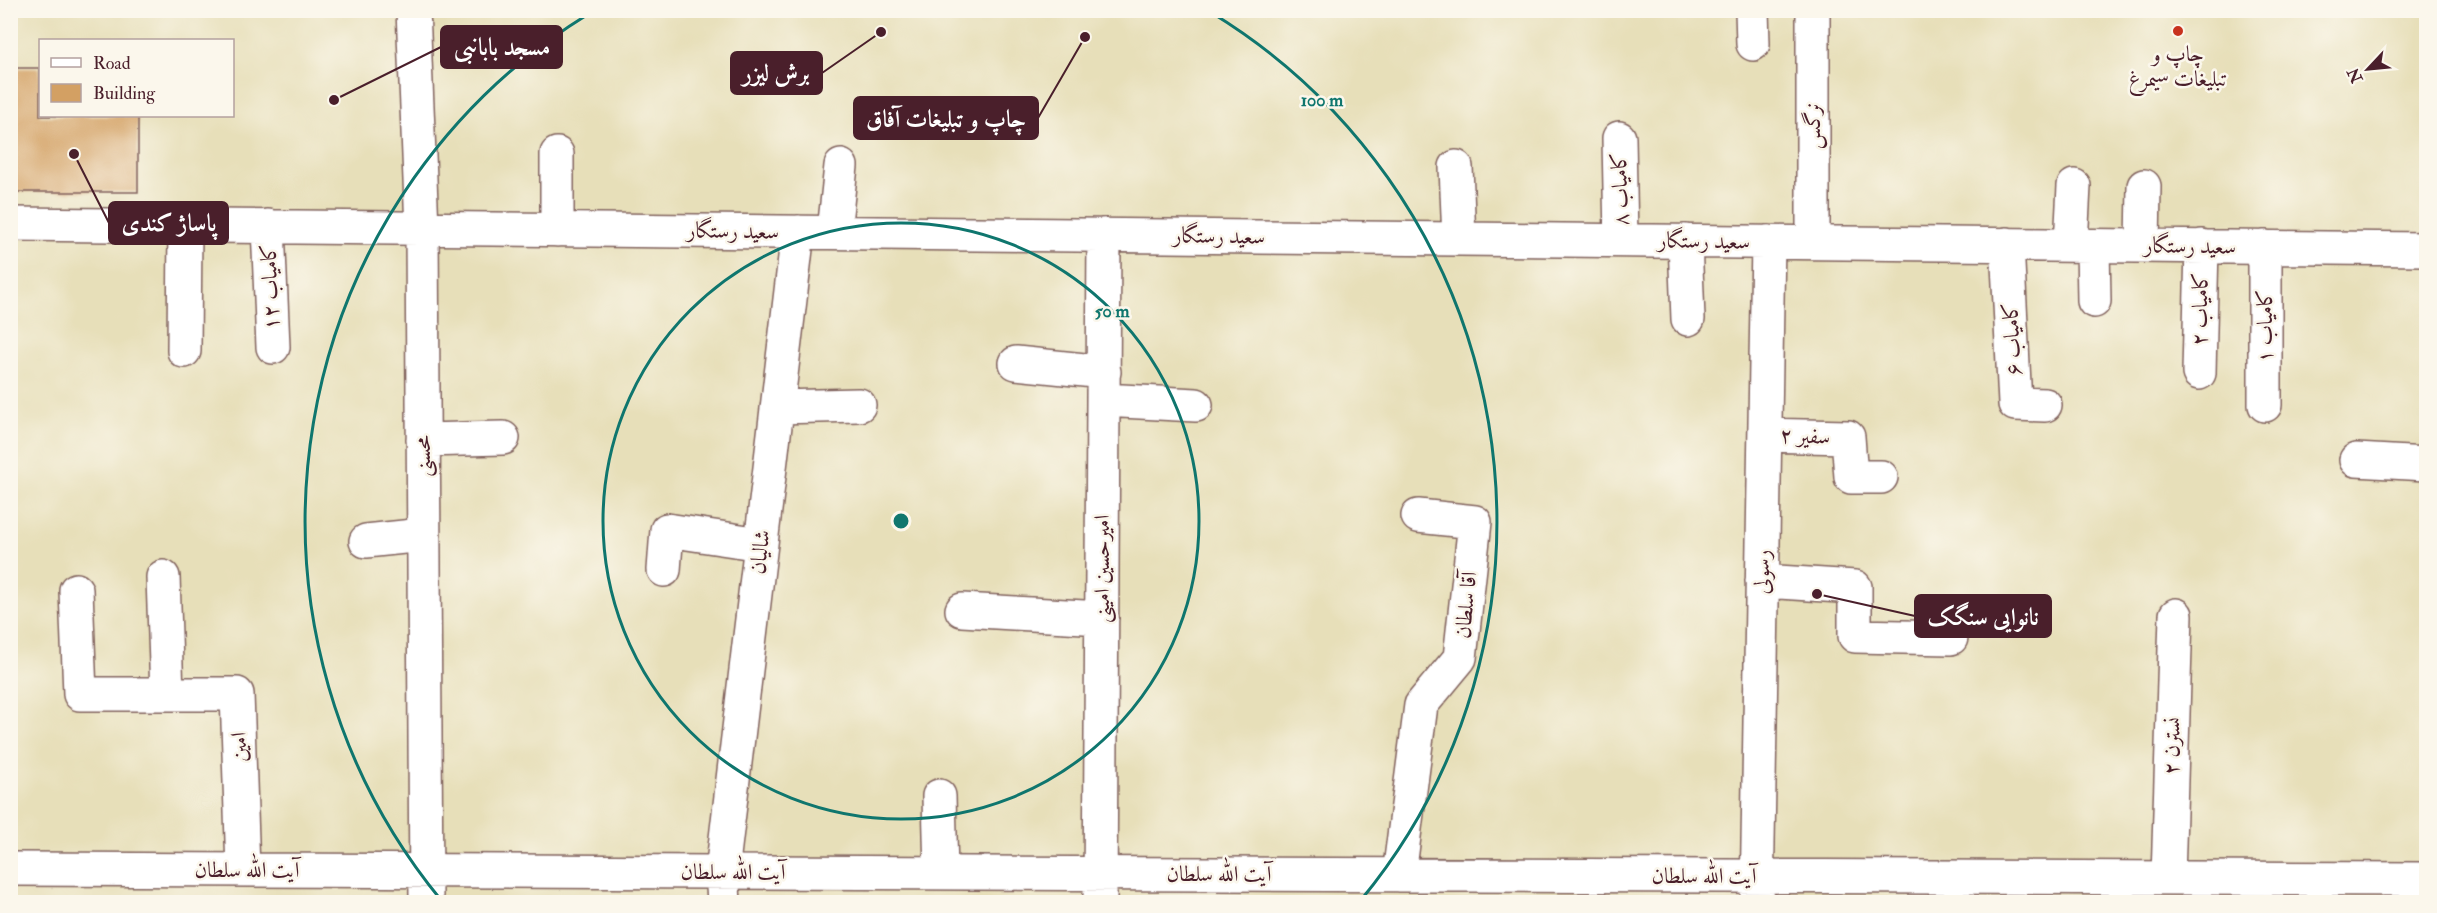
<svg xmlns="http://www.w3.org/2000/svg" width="2437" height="913" font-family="'IM FELL Double Pica',Amiri,serif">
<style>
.building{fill:#d3a063}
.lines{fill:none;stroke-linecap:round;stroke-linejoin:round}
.minor-casing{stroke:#81625d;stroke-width:36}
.minor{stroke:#fff;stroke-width:33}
.ring{fill:none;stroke:#0f766e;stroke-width:3}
.poi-dot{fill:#c8321e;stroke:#fbf7ec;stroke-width:2}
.labels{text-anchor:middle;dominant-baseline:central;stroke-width:5;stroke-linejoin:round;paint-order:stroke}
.poi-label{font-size:22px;fill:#4a1f2b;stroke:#fbf7ec}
.street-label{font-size:22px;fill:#4a1f2b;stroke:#fbf7ec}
.centre{fill:#0f766e;stroke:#fbf7ec;stroke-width:3}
.ring-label{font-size:18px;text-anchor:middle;font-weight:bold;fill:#0f766e;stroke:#fbf7ec;stroke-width:5;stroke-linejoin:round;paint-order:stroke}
.leader{fill:none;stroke:#4a1f2b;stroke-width:2}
.callout-dot{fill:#4a1f2b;stroke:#fbf7ec;stroke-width:2}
.callout{fill:#4a1f2b;stroke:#4a1f2b;stroke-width:2}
.callout-label{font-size:24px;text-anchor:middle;font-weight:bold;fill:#fff}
</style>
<rect width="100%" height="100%" fill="#fbf7ec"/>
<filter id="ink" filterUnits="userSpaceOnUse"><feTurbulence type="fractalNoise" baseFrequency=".0167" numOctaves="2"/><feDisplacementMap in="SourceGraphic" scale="12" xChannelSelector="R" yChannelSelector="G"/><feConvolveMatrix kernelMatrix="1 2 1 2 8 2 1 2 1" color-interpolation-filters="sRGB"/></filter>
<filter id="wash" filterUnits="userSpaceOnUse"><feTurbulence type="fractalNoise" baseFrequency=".008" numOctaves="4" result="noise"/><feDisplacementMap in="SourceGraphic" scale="24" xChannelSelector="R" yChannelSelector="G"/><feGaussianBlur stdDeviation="1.35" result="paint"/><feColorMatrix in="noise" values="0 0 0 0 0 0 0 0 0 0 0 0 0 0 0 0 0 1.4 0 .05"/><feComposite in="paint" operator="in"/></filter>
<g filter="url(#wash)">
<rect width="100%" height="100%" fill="#e7dfb9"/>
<g id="blocks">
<path class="building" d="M10,68H40V116H138V192H10Z"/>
</g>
</g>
<g filter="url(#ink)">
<use href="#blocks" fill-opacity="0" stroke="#81625d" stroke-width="1.5"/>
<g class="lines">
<g class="minor-casing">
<path id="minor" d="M413,10L422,228L426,902
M1752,10L1753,44
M1619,138L1621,240
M1456,167L1459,239
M10,224L2426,249
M268,226L273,347
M557,230V154
M834,232L841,166
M1685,241L1688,319
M1813,242V10
M2007,244L2015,404L2045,405
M2071,245L2074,186
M2093,246L2094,301
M2143,246L2144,186
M184,351L185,226
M1016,363L1104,372
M2199,373L2202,246
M1103,400L1196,405
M2265,405V247
M778,407L859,405
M1765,435L1848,437L1851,477H1881
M423,440L503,438
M2356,460L2426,464
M366,541L423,535
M664,570L667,530L761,544
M163,577L167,694
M1762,581L1855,587V636L1951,638
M76,590L80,694H237L243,870
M962,610L1102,618
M939,796L941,873
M10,869L2426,879
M1399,875L1421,705L1460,658L1475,522L1418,516
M2168,878L2176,615
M724,902L722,872L798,232
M1100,902L1104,235
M1757,902L1768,242"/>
</g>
<use href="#minor" class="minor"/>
</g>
</g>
<g class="ring">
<circle cx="901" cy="521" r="298"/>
<path d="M441 900A596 596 0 0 1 590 13M1212 13A596 596 0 0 1 1361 900"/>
</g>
<circle class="poi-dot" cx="2178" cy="31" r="6"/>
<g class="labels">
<g class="poi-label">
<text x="2178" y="54">چاپ و<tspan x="2178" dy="25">تبلیغات سیمرغ</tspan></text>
</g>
<g class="street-label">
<text transform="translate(1813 126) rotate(-90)">نرگس</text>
<text transform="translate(1620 189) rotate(-92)">کامیاب ۸</text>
<text transform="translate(733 231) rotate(1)">سعید رستگار</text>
<text transform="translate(1219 236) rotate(1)">سعید رستگار</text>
<text transform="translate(1704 241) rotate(1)">سعید رستگار</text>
<text transform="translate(2190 246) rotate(1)">سعید رستگار</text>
<text transform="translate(270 287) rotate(-92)">کامیاب ۱۲</text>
<text transform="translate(2200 309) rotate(-89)">کامیاب ۲</text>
<text transform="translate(2265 326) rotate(-90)">کامیاب ۱</text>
<text transform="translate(2012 339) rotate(-93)">کامیاب ۶</text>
<text transform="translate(1805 436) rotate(2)">سفیر ۲</text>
<text transform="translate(423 456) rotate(-90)">محسنی</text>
<text transform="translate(760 552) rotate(-83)">شالیان</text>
<text transform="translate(1102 569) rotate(-90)">امیرحسین امینی</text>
<text transform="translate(1762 572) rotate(-89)">رسولی</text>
<text transform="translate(1466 605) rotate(-84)">آقا سلطان</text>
<text transform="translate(2172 746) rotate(-88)">نسترن ۲</text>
<text transform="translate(239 747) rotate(-92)">امین</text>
<text x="247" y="870">آیت الله سلطان</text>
<text x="733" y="872">آیت الله سلطان</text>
<text x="1219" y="874">آیت الله سلطان</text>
<text x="1704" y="876">آیت الله سلطان</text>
</g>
</g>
<circle cx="901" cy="521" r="9" class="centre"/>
<g class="ring-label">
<text x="1322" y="106">100 m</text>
<text x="1112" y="317">50 m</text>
</g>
<path class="leader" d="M334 100L441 47M881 32L822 73M1085 37L1038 118M74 154L109 223M1817 594L1915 616"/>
<g class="callout-dot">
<circle cx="334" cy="100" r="6"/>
<circle cx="881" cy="32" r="6"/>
<circle cx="1085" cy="37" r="6"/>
<circle cx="74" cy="154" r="6"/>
<circle cx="1817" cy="594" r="6"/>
</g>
<g class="callout">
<rect x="441" y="26" width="121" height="42" rx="6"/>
<rect x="731" y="52" width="91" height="42" rx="6"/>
<rect x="854" y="97" width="184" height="42" rx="6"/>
<rect x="109" y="202" width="119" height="42" rx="6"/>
<rect x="1915" y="595" width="136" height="42" rx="6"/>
</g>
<g class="callout-label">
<text x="502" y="55">مسجد بابانبی</text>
<text x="776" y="81">برش لیزر</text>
<text x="946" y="127">چاپ و تبلیغات آفاق</text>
<text x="169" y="231">پاساژ کندی</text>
<text x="1983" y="625">نانوایی سنگک</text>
</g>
<rect width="2437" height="913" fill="none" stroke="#fbf7ec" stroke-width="36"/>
<rect x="39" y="39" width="195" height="78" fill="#fbf7ec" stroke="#b4a19f" stroke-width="1.5"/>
<rect x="51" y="58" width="30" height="9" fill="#ffffff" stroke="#b4a19f" stroke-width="1.5"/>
<text x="93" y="69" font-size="18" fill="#4a1f2b">Road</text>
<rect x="51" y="84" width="30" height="18" fill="#d3a063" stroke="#b4a19f" stroke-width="1.5"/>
<text x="93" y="99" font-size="18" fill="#4a1f2b">Building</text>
<g transform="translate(2368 69) rotate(244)" stroke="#fbf7ec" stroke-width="4.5" paint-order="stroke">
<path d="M0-4.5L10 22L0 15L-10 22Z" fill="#4a1f2b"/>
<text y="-9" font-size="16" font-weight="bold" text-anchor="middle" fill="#4a1f2b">N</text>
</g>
</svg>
